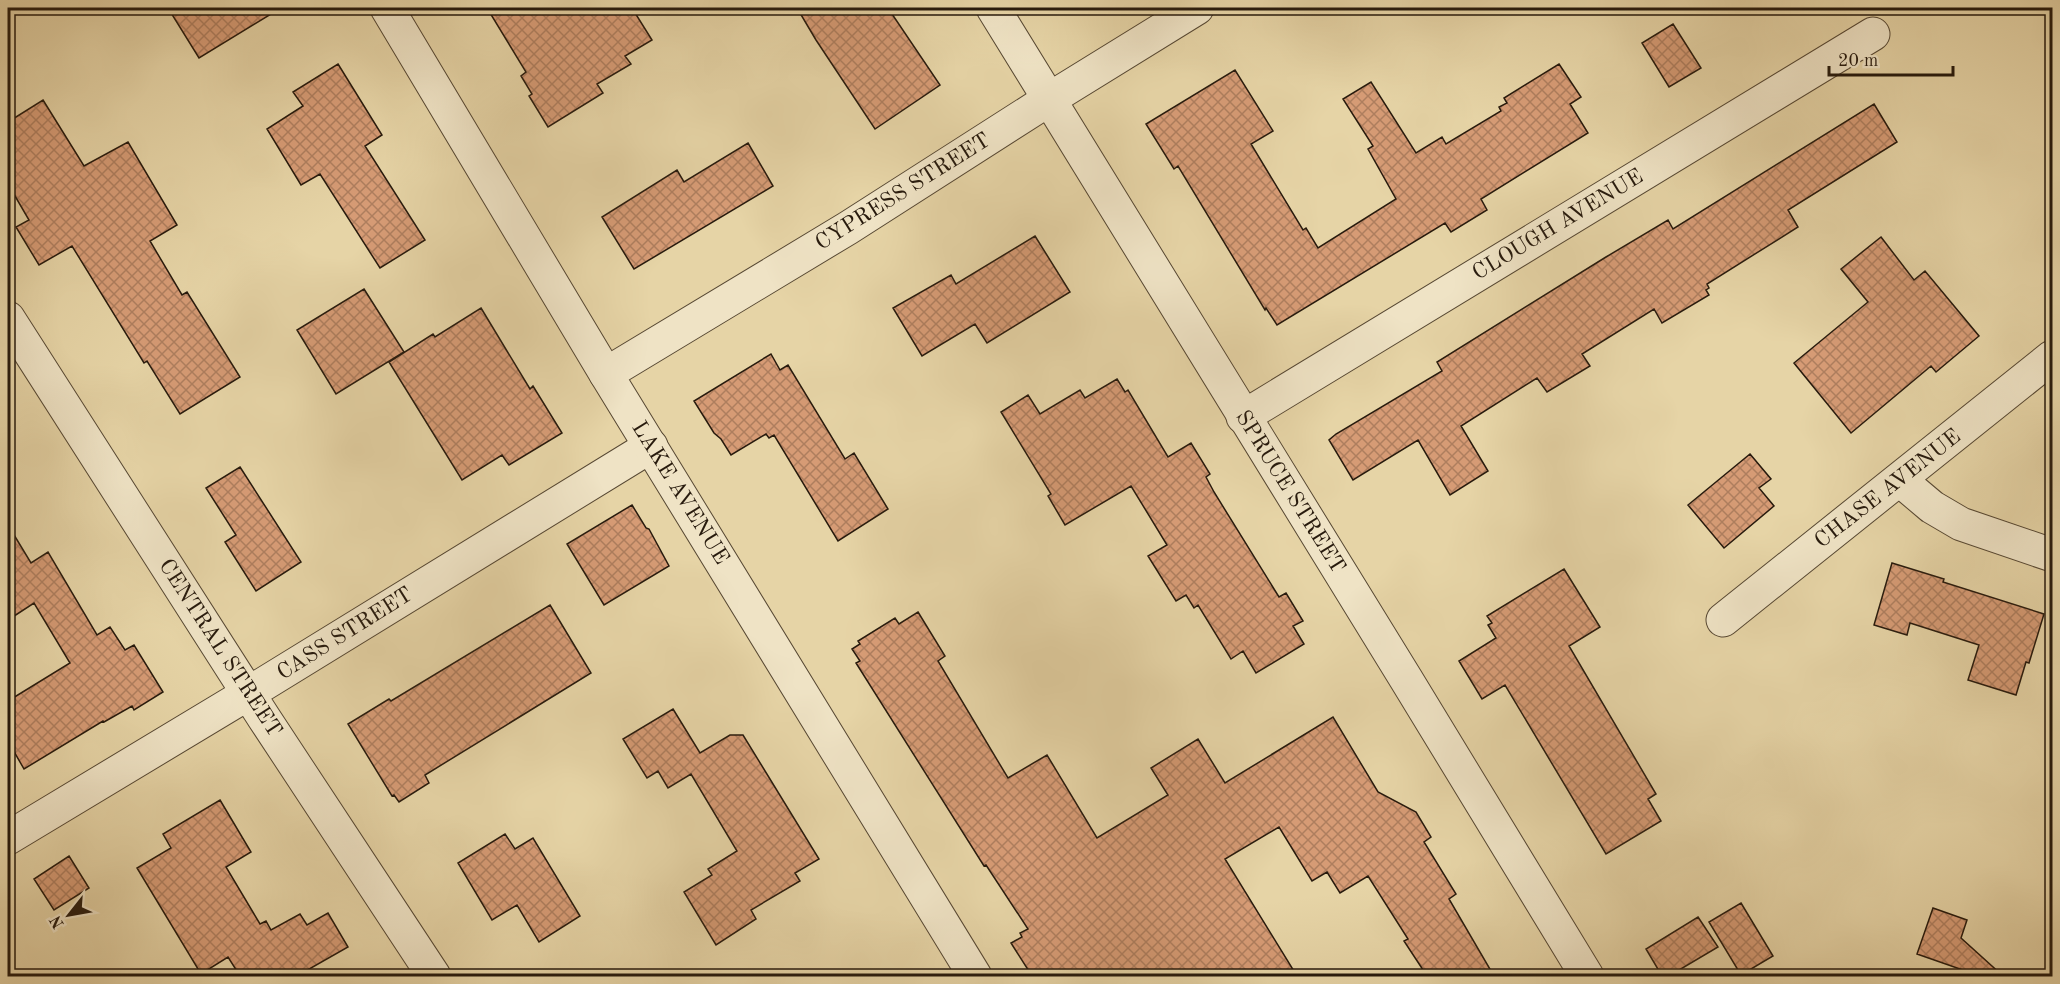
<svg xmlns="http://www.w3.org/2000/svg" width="2060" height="984" font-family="'Old Standard TT',serif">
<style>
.building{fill:url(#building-cross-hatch);stroke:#271a0d;stroke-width:1.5}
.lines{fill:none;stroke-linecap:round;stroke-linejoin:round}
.minor-casing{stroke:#574833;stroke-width:35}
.tertiary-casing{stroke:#574833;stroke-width:35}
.minor{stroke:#efe3c5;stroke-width:33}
.tertiary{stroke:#efe3c5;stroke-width:33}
.labels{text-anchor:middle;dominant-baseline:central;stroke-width:6;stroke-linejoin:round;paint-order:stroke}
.street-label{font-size:22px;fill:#271a0d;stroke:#efe3c5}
</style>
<defs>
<pattern id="building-cross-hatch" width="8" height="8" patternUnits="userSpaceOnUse" patternTransform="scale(1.5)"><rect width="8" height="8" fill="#d69b75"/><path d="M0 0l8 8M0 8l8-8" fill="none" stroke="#ae7e5e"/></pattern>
</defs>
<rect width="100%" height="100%" fill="#e6d4a6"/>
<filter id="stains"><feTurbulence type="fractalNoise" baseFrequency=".00333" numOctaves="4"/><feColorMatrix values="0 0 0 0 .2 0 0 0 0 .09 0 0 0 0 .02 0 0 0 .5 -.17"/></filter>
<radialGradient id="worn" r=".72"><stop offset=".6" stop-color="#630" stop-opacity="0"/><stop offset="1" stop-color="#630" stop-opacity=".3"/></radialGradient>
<path class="building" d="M168,8H281L199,58Z
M487,8H632L652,40L625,56L631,64L597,84L603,93L548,127L529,96L532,94L521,76L526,72Z
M797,8H888L940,85L875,129L816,40Z
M1673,24L1701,68L1669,87L1642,43Z
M338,64L382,135L365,146L425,240L380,268L320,174L301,185L267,129L303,106L293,92Z
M1559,64L1581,97L1570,104L1588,133L1481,199L1487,210L1451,232L1445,223L1277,325L1266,308L1265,310L1178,166L1174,169L1146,124L1235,70L1273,131L1251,144L1303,230L1306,228L1318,248L1396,199L1368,149L1373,146L1343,99L1371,82L1416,153L1442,137L1446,144L1501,111L1499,107L1507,103L1504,98Z
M43,100L84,166L128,142L177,225L150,241L182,295L187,292L240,377L180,414L147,361L144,363L72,246L39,265L16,227L29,220L8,184V122Z
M1874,104L1897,142L1788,210L1798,227L1707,284L1709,288L1706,290L1709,295L1662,323L1654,309L1582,354L1590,366L1547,392L1537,378L1461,426L1488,471L1450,495L1418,440L1353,480L1329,440L1336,434L1442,371L1437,362L1606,257L1668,220L1673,229Z
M748,143L773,186L634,269L602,217L677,170L684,182Z
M1035,236L1070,292L987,343L975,324L922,356L893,308L951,275L956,284Z
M1881,237L1914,280L1925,271L1979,336L1936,372L1931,366L1851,433L1794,363L1868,302L1841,269Z
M364,289L404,352L336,394L297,330Z
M481,308L530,389L533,386L562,433L509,465L502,455L462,480L389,362L433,334L435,337Z
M771,354L780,370L788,365L845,459L854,453L888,509L838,541L774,435L769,438L766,434L731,455L721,439L714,433L694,401Z
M1117,379L1125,392L1128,390L1168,457L1191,443L1210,474L1206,477L1214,492L1279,597L1286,593L1303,621L1293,626L1304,644L1256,673L1243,651L1231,659L1198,605L1194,608L1186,595L1176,601L1148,556L1167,545L1131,486L1065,525L1048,496L1051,494L1001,412L1028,395L1040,414L1080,390L1085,398Z
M1750,454L1771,479L1759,488L1774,506L1724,548L1688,505Z
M240,467L301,562L256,591L225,542L236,535L206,488Z
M632,505L646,528L649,529L669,566L604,605L567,544Z
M8,525L31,563L48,552L97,635L110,627L125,650L134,645L163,692L134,710L132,706L104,722L103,721L24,769L8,741V701L70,663L34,603L8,620Z
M1892,563L1944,579L1943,582L2044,614L2029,663L2026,662L2016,695L1968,680L1979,645L1910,623L1907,635L1874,625Z
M1564,569L1600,627L1569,646L1656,794L1648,799L1661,821L1606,854L1505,685L1482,699L1459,661L1496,638L1488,625L1492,623L1487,616Z
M550,605L591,673L425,775L429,783L399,802L394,795L392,796L348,724L389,699L391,701Z
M918,612L945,656L938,661L1008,778L1047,755L1097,838L1168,795L1151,768L1198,739L1225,783L1333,717L1378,792L1416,812L1431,837L1424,842L1456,894L1449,899L1494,976H1427L1404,941L1408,939L1368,876L1340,893L1327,872L1312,881L1279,827L1225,859L1297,976H1032L1011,943L1022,937L1020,933L1028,929L986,865L984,866L856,663L860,661L852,649L860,644L858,641L895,618L899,624Z
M673,709L700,753L730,735H743L819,859L795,873L800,881L751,910L756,919L716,945L684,892L712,875L708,869L737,851L691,774L668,788L658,771L647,778L623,739Z
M220,800L251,852L226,867L260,924L266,921L271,930L300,914L307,925L328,913L348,947L297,976H240L228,957L201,974L137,868L171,848L163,834Z
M505,834L515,849L533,838L580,916L539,942L517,905L492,920L458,863Z
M69,856L89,888L54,910L34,879Z
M1741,903L1773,956L1741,975L1709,922Z
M1933,908L1967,920L1961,938L2003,976H1980L1917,954Z
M1698,917L1718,947L1669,976H1662L1646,949Z"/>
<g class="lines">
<g class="minor-casing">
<path id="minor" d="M8,318L264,718L434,976
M606,374L848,228L1048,100L1197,8
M1243,417L1873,34
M1900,480L1932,507L1961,524L2052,555
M1723,620L2052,357
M8,838L249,693L651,446"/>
</g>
<g class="tertiary-casing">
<path id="tertiary" d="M387,8L606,374L975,976
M993,8L1406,679L1587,976"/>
</g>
<use href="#minor" class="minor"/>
<use href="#tertiary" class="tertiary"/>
</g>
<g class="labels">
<g class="street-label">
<text transform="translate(903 192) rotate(-32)">CYPRESS STREET</text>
<text transform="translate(1558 225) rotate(-31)">CLOUGH AVENUE</text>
<text transform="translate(1888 489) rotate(-38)">CHASE AVENUE</text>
<text transform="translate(1290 492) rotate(58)">SPRUCE STREET</text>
<text transform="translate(680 493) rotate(58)">LAKE AVENUE</text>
<text transform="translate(345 634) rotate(-32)">CASS STREET</text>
<text transform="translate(220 648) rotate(57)">CENTRAL STREET</text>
</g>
</g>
<rect width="2060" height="984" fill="none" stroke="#e6d4a6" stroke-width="30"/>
<rect x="9" y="9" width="2042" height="966" fill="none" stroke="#271a0d" stroke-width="3"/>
<rect x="15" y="15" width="2030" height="954" fill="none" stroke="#271a0d" stroke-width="1.5"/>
<g transform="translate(69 915) rotate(239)" stroke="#efe3c5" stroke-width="4.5" paint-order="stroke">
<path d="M0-4.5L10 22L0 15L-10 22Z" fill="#271a0d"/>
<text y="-9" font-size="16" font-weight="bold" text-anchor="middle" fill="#271a0d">N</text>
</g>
<path d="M1829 66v9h124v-9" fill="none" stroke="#271a0d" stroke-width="3"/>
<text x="1838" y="66" font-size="18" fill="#271a0d" stroke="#efe3c5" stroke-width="4.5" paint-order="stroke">20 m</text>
<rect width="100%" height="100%" filter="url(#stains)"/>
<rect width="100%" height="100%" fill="url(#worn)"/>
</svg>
